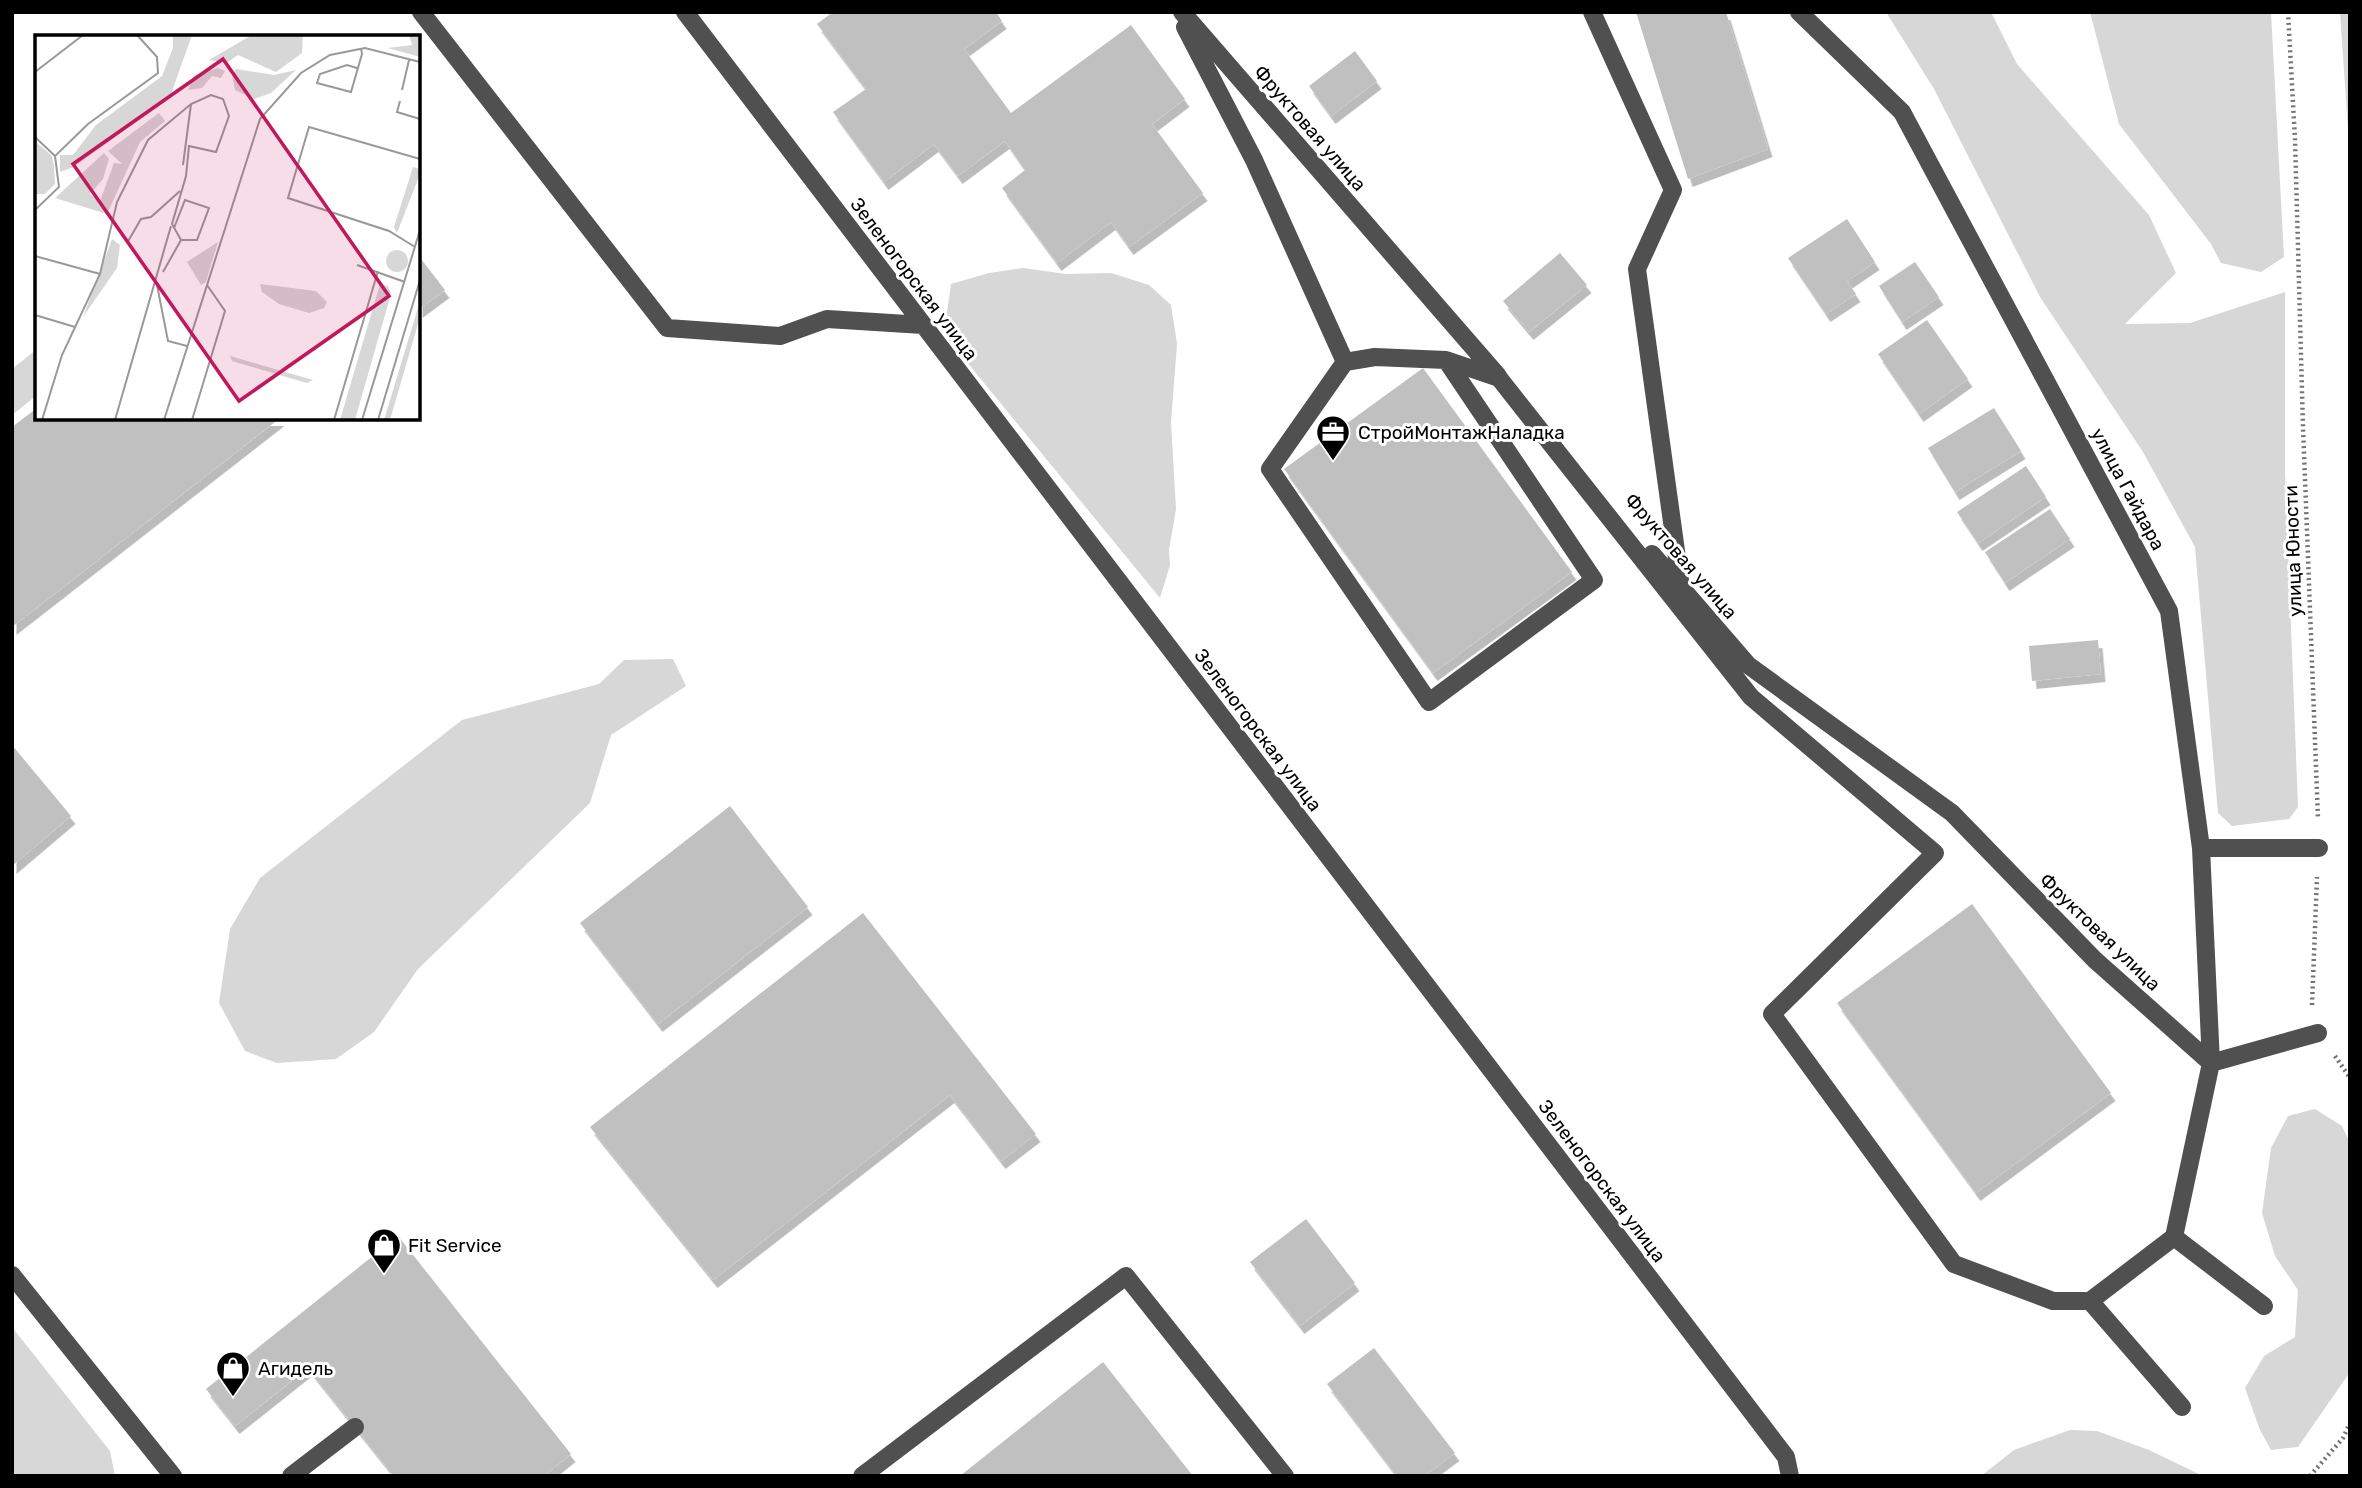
<svg xmlns="http://www.w3.org/2000/svg" width="2362" height="1488" font-family="Rubik,sans-serif">
<style>
.green{fill:#d7d7d7}
.building{fill:#c0c0c0;filter:url(#shadow)}
.lines{fill:none;stroke-linecap:round;stroke-linejoin:round}
.path{stroke:#727272;stroke-width:4.5;stroke-dasharray:2 3.5;stroke-linecap:butt}
.minor{stroke:#505050;stroke-width:18}
.labels{text-anchor:middle;dominant-baseline:central;stroke-width:6;stroke-linejoin:round;paint-order:stroke}
.street-label{font-size:19px;fill:#000;stroke:#fff}
.poi-label{font-size:19px;fill:#000;stroke:#fff;text-anchor:start}
.inset-road{fill:none;stroke:#999;stroke-width:2}
.view{fill:#c2185b;fill-opacity:0.15;stroke:#c2185b;stroke-width:3.5}
.inset-edge{fill:none;stroke:#000;stroke-width:3.5}
</style>
<defs>
<filter id="shadow"><feDropShadow dx="4.5" dy="8" stdDeviation="0" flood-color="#0004"/></filter>
</defs>
<rect width="100%" height="100%" fill="#fff"/>
<path class="green" d="M1886,12H1991L2017,64L2149,215L2176,273L2125,324L2190,323L2285,292V472L2298,807L2289,819L2232,826L2218,813L2195,547L2143,452L2040,297L1934,89Z
M2090,12H2271L2284,257L2261,272L2221,263L2211,244L2119,124Z
M2340,12H2350V158Z
M1023,268L1066,274L1111,273L1149,285L1171,305L1177,344L1171,422L1176,509L1169,550L1170,565L1160,598L944,334L951,284L989,273Z
M37,349V395L12,415V369Z
M673,659L686,686L611,735L590,803L418,969L374,1032L336,1059L277,1063L245,1051L219,1003L230,929L260,878L462,720L599,684L624,660Z
M2315,1109L2342,1126L2350,1143V1372L2298,1447L2271,1450L2260,1430L2245,1388L2264,1356L2295,1337L2298,1290L2275,1256L2262,1213L2271,1148L2288,1116Z
M12,1327L110,1451L115,1476H12Z
M2070,1430L2097,1431L2149,1450L2203,1476H1981L2014,1450Z"/>
<path class="building" d="M833,12H996L1002,21L964,49L1011,113L1131,25L1185,99L1152,124L1203,193L1129,247L1111,222L1057,263L1002,188L1025,170L1005,141L958,176L934,144L884,182L833,112L866,89L817,24Z
M1636,12H1726L1768,149L1688,179Z
M1355,51L1377,81L1331,116L1309,86Z
M1847,219L1875,262L1847,281L1856,294L1826,314L1788,258Z
M1560,253L1587,285L1529,332L1503,301Z
M418,255L445,290L418,310Z
M1915,262L1939,297L1902,322L1879,286Z
M1927,320L1968,379L1919,414L1878,354Z
M1423,368L1572,572L1433,673L1284,469Z
M37,408V418H280L12,627V427Z
M1994,408L2021,451L1955,492L1928,448Z
M2026,466L2046,497L1978,543L1957,512Z
M2050,509L2070,539L2005,583L1985,552Z
M2098,640L2101,674L2032,681L2029,646Z
M12,745L71,816L12,866Z
M730,806L808,907L658,1024L580,923Z
M1972,904L2111,1093L1976,1193L1837,1003Z
M863,913L1036,1134L1001,1161L950,1095L713,1280L590,1127Z
M1306,1219L1355,1283L1300,1326L1250,1262Z
M398,1236L571,1454L544,1476H394L308,1368L235,1426L206,1389Z
M1374,1348L1455,1453L1424,1476H1397L1327,1384Z
M1103,1362L1193,1476H960Z"/>
<g class="lines">
<path class="path" d="M2288,12L2295,139L2303,427L2318,819
M2312,1005L2317,877
M2335,1056L2350,1078
M2310,1476L2343,1438L2350,1423"/>
<path class="minor" d="M421,12L667,328L780,336L827,319L923,325
M685,12L1786,1457L1790,1476
M1182,12L1498,376
M1592,12L1673,190L1637,269L1681,587
M1185,27L1254,160L1345,362
M1446,360L1594,580L1429,702L1270,469L1345,362L1375,357L1446,360L1499,378L1751,697L1935,853L1772,1014L1954,1264L2053,1301H2090L2174,1237L2211,1063L2201,848L2169,611L1902,112L1799,12
M1652,554L1748,665L1952,813L2095,960L2211,1063
M2201,848H2319
M2211,1063L2318,1033
M2174,1237L2264,1306
M12,1275L173,1476
M2090,1301L2182,1407
M291,1476L355,1427
M862,1476L1126,1276L1285,1476"/>
</g>
<defs>
<g id="office-pin" transform="scale(1.75)"><path d="M0 17L-7.5 6A9.5 9.5 0 1 1 7.5 6Z" fill="#000" stroke="#fff"/><path d="M-6-3h4V-5.5h4V-3h4V5H-6ZM-1-4.5V-3h2v-1.5ZM-6 0V1H6V0Z" fill="#fff"/></g>
<g id="shop-pin" transform="scale(1.75)"><path d="M0 17L-7.5 6A9.5 9.5 0 1 1 7.5 6Z" fill="#000" stroke="#fff"/><path d="M-5-2.5h2.3a2.7 3.5 0 0 1 5.4 0H5L5.5 6h-11ZM-1.5-2.5h3a1.5 2.3 0 0 0-3 0Z" fill="#fff"/></g>
</defs>
<g fill-rule="evenodd">
<use href="#office-pin" x="1333" y="432"/>
<use href="#shop-pin" x="384" y="1245"/>
<use href="#shop-pin" x="233" y="1368"/>
</g>
<g class="labels">
<g class="street-label">
<text transform="translate(1310 128) rotate(49)">Фруктовая улица</text>
<text transform="translate(914 279) rotate(53)">Зеленогорская улица</text>
<text transform="translate(2128 489) rotate(62)">улица Гайдара</text>
<text transform="translate(2293 551) rotate(-92)">улица Юности</text>
<text transform="translate(1681 556) rotate(49)">Фруктовая улица</text>
<text transform="translate(1258 730) rotate(53)">Зеленогорская улица</text>
<text transform="translate(2100 932) rotate(44)">Фруктовая улица</text>
<text transform="translate(1602 1181) rotate(53)">Зеленогорская улица</text>
</g>
<g class="poi-label">
<text x="1358" y="432">СтройМонтажНаладка</text>
<text x="408" y="1245">Fit Service</text>
<text x="258" y="1368">Агидель</text>
</g>
</g>
<g transform="translate(35 35)">
<rect width="385" height="385" fill="#fff"/>
<path d="M138,0H157L135,62L39,132L25,137V120H38L61,90L127,41L138,13ZM217,0H268L267,18L241,37L203,20L192,28L174,25ZM374,0H385V22L353,13L377,10ZM183,33L190,36L186,43L177,41L167,53L153,55L159,40ZM201,34L239,40L261,35L236,58L219,64L200,55L197,40ZM124,78L130,86L105,107L72,179L20,163L69,118L74,124L68,144L55,159L65,166L79,128L87,129L73,116ZM2,108L17,121L19,131L20,149L10,159H0ZM378,132L385,134V139L362,198L359,192ZM77,204L85,210L82,233L48,282ZM183,207L171,247L166,250L152,227ZM351 226a11 11 0 1 1 22 0a11 11 0 1 1-22 0ZM225,249L281,256L292,267L289,273L274,278L244,269L227,257ZM345,249L353,251L356,259L320,385H305ZM385,266L383,289L355,385H349ZM195,321L278,345L272,348L197,326Z" fill="#d7d7d7"/>
<path class="inset-road" d="M322,33L312,30L285,39L282,48L316,57L327,19L326,13M0,37L48,0M367,55L374,25M365,66L362,77L385,84M0,102L20,121M148,130L156,69M0,175L24,152L20,121L53,89L123,38L122,22L102,0M139,193L150,165L174,173L162,205H146M92,208L106,184L116,182L145,156M380,212L354,196L253,163L274,92L385,124M0,221L65,239M322,230L370,247M128,237L146,205M122,250L133,306L152,311M0,280L40,292M7,385L27,320L65,239L82,167L113,105L156,69L176,60L188,64L194,81L181,117L154,111L151,141L137,189L146,205M80,385L136,191M129,385L225,84L266,38L295,20L330,13L385,27M157,385L190,276L172,250M299,385L343,236M327,385L385,195M343,385L385,245"/>
<path class="view" d="M188,24L354,261L204,366L38,129Z"/>
<rect width="385" height="385" class="inset-edge"/>
</g>
<rect width="2362" height="1488" fill="none" stroke="#000000" stroke-width="28"/>
</svg>
